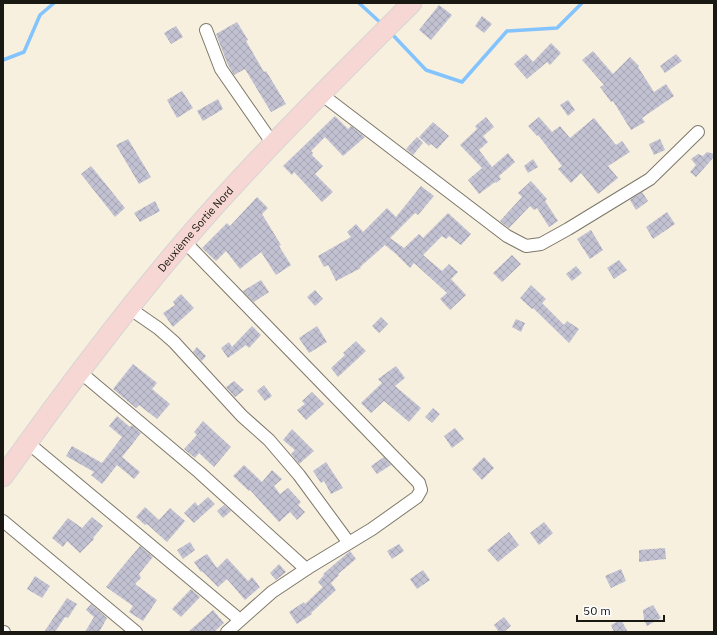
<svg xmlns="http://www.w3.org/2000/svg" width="717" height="635" font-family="'IBM Plex Sans',sans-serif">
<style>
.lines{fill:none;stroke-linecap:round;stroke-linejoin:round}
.stream{stroke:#83c3fe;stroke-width:3.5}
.building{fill:url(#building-cross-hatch)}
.minor-casing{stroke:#7e7869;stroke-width:14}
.primary-casing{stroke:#d6d5d4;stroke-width:21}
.minor{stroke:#fff;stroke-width:12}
.primary{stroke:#f7d7d4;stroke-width:19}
.labels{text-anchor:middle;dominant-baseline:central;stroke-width:4;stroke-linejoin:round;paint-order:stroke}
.street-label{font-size:11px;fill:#1a1812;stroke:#fff}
</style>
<defs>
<pattern id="building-cross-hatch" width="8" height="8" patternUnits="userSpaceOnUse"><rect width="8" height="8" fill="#c1c1d2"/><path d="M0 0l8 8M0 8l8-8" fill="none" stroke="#a5a5b3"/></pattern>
</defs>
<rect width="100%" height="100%" fill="#f7f0df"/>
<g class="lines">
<path class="stream" d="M359,3L383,25
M390,32L426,70L462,82L507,31L557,28L582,3
M3,60L24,52L40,15L54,3"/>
</g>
<path class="building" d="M439,5L452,15L431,40L419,30Z
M482,16L492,24L484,33L475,26Z
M237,22L248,40L246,41L264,72L266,71L286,104L271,112L245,69L234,75L228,65L216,34Z
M176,26L183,37L171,44L164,33Z
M551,43L561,53L550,65L547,62L527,79L514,64L526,54L533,62Z
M593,51L613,74L630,57L639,66L638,67L654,92L666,84L674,96L642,118L645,122L631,130L613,101L611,102L600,87L604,85L582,60Z
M676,54L682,61L665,73L660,66Z
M182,91L193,108L177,118L167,100Z
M218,99L223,109L203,121L197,111Z
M568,100L575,110L568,116L560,105Z
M335,116L348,129L351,126L365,137L343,156L325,137L311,151L313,153L312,155L323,166L315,174L333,192L322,202L294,172L292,175L283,166Z
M486,117L494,127L483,136L488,142L479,150L492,167L508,153L515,162L499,176L501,179L496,183L495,182L479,194L468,180L482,168L460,145L477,129L475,126Z
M539,117L552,132L560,126L570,138L594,118L616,145L622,141L630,152L608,166L618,178L598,194L581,173L571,183L558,169L562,166L538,135L537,136L528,126Z
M433,122L449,136L437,149L431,144L429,146L419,137Z
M417,137L423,143L413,155L406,149Z
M128,139L151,177L139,184L116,145Z
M660,139L665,150L654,155L649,144Z
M707,152L714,154V157L696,177L690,172L696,165L691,159L698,154L703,156Z
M533,159L538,167L528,173L524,166Z
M91,166L125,208L115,217L81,174Z
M531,181L547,199L545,201L558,221L549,227L537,208L534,210L530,206L509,228L500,221L522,197L518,193Z
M421,186L434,196L418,215L415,213L390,238L404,248L419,234L423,238L448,213L471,234L461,245L449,236L446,239L442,236L423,255L442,271L449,264L458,272L451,279L466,295L450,310L440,299L447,293L414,263L410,268L396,254L385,245L360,267L361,268L336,281L328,265L324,267L318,256L351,237L347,232L356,224L363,232L387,208L396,217Z
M642,192L648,201L636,210L630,200Z
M257,197L268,208L262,214L281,245L279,246L291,265L276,275L261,252L240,269L226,251L216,261L202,248L227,223L230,226Z
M155,201L160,211L140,222L134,213Z
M667,212L675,224L653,239L646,227Z
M591,230L603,250L590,259L577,239Z
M512,255L521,264L502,282L493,273Z
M619,260L627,270L614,279L607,268Z
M576,266L582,273L572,281L566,274Z
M261,280L269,292L254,302L243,291Z
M531,285L546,299L542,303L564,325L567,321L579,329L569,343L533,308L532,309L520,298Z
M315,290L323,299L315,306L307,297Z
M181,294L194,308L173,327L163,313L175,305L173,302Z
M381,317L388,324L379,333L372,326Z
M516,319L525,323L521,332L512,327Z
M252,326L261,335L249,348L246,345L228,358L221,348L229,342L232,347Z
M317,326L327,342L309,353L299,338Z
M356,341L366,351L338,377L331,368L345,355L343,353Z
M197,347L206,356L202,361L193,352Z
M133,364L157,383L152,389L170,404L157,419L139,405L136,408L113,389Z
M396,366L405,378L395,386L421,408L409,422L384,401L371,413L361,403L382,383L378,379Z
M234,381L244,390L235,397L226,387Z
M264,385L272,396L265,401L257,391Z
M312,392L324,404L306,420L297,410L305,404L302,401Z
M433,408L440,414L432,423L425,417Z
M117,416L130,427L132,425L141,433L122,457L140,472L134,479L117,465L102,484L91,475L94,472L66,456L72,446L102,463L122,437L109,426Z
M203,421L231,447L214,467L199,453L195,458L184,449L197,435L194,432Z
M455,428L464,439L452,448L444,436Z
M292,429L314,451L299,464L291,454L295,450L283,440Z
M384,457L391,465L377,474L371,466Z
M484,457L494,468L482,480L472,469Z
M326,462L343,488L331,494L324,481L321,483L313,471Z
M244,465L262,482L272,470L282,479L274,486L280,494L288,488L301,502L298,505L305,512L297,520L290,512L279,522L250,490L249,491L233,476Z
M208,497L215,504L194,523L184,513L195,502L198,506Z
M224,505L231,511L223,518L217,511Z
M145,507L159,520L170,508L185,521L167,542L147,524L145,525L136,517Z
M92,517L103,526L93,538L94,539L80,553L67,541L63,547L52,538L68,518L82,528Z
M544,522L553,533L539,545L530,533Z
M509,532L519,545L498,562L487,550Z
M190,542L195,550L183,559L177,550Z
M399,544L404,551L392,559L387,551Z
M140,546L153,557L139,574L141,578L135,584L157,600L143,621L129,612L133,606L106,587L118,572Z
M665,548L666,559L639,562V550Z
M350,551L356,559L338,574L339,575L331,583L336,590L311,613L312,614L297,624L289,612L304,602L305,604L323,587L318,582L324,575L323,574Z
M207,554L217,568L227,558L248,581L252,577L260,587L245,600L227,579L218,587L202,571L201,572L194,562Z
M279,564L286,572L276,580L270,573Z
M621,569L626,581L611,588L605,576Z
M423,570L430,580L417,589L410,579Z
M35,576L50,586L42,598L27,589Z
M191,589L200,597L181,617L172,609Z
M67,598L77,604L68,618L65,617L55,632H44Z
M91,604L107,618L99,632H85L94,617L86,610Z
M653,605L661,618L647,626L644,620L643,610Z
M213,610L224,623L214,632H188Z
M504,617L511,626L504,632H499L494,625Z
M621,620L628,632H614L611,625Z"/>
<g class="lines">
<g class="minor-casing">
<path id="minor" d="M206,30L221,69L273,144
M321,94L507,236L526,246L541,244L568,229L650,179L698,132
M184,241L419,483L421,490L417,497L372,529L311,566L272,592L227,632
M129,308L158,328L174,342L242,416L269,440L299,475L349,543
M80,372L199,472L306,569
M27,442L240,620
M3,521L136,632
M3,632H4"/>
</g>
<g class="primary-casing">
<g id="primary">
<path id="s1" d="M3,477C67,387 135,296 208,214C273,141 343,72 412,3"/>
</g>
</g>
<use href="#minor" class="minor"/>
<use href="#primary" class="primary"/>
</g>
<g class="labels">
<g class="street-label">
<text stroke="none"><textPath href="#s1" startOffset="314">Deuxième Sortie Nord</textPath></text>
</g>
</g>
<rect width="717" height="635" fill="none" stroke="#1a1812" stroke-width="8"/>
<path d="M577 615v6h87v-6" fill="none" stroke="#1a1812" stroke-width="2"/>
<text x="583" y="615" font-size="12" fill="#1a1812" stroke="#ffffff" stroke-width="3" paint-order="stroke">50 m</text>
</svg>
